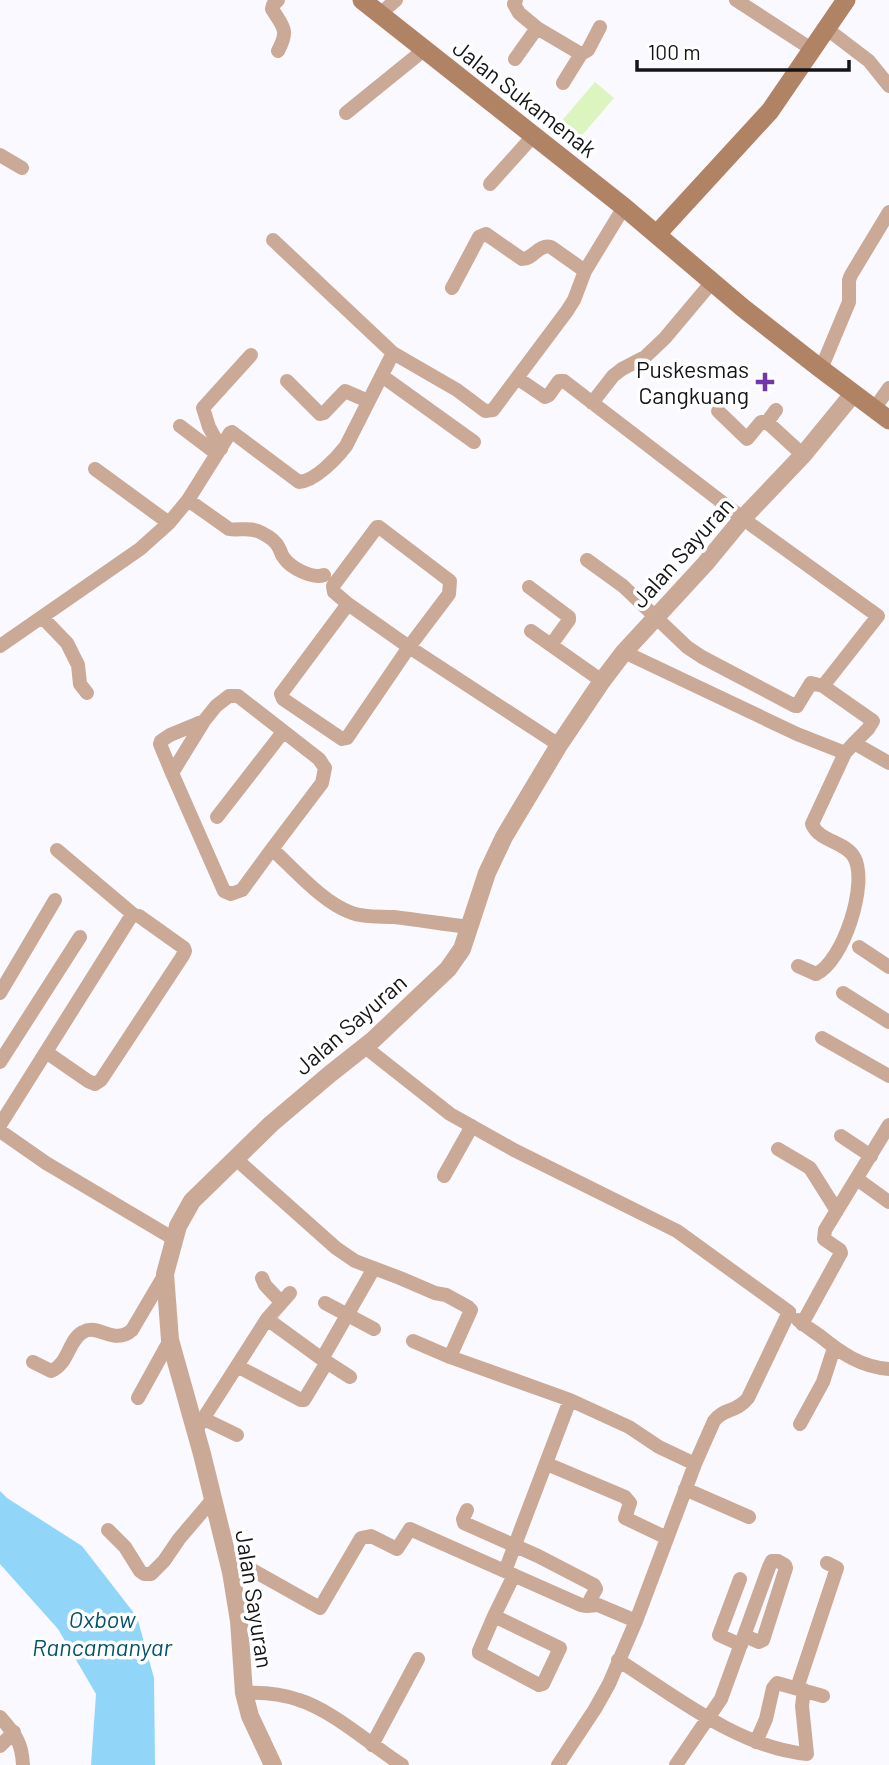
<svg xmlns="http://www.w3.org/2000/svg" width="889" height="1765" font-family="Barlow,sans-serif">
<style>
.green{fill:#dcf4bd}
.water{fill:#91d6f8}
.lines{fill:none;stroke-linecap:round;stroke-linejoin:round}
.minor{stroke:#caaa96;stroke-width:14}
.tertiary{stroke:#caaa96;stroke-width:18}
.secondary{stroke:#b18365;stroke-width:19}
.poi-dot{fill:#7137ad;stroke:#fff;stroke-width:2.5}
.labels{text-anchor:middle;dominant-baseline:central;stroke-width:7;stroke-linejoin:round;paint-order:stroke}
.street-label{font-size:23px;fill:#141517;stroke:#fff}
.poi-label{font-size:23px;fill:#141517;stroke:#fff;text-anchor:end}
.water-label{font-size:24px;font-style:italic;fill:#065370;stroke:#fff}
</style>
<rect width="100%" height="100%" fill="#f9f9ff"/>
<path class="green" d="M595,82L614,98L578,140L559,124Z"/>
<path class="water" d="M0,1491L7,1498L82,1546L137,1617L154,1678L155,1765H91L96,1694L58,1629L0,1564Z"/>
<g class="lines">
<path class="minor" d="M736,0L813,50
M381,13L396,0
M537,28L581,54L588,50L600,27
M827,29L869,61L889,86
M278,51C289,30 284,28 272,9L273,5L278,0
M515,59L537,28L519,13L514,4L516,0
M563,83L581,54
M346,113L425,49
M0,155L22,168
M490,184L534,135
M273,240L393,353
M452,288L479,237L486,234L522,259C534,259 538,244 551,247L585,271
M821,369L849,302V280L851,275L889,212
M382,376L474,442
M517,378L545,397L549,395L559,381H564L753,526L878,616L823,686L873,721L868,729L854,743
M287,381L320,414L324,413L345,391L368,401
M592,403L613,376L622,369L645,357L665,338L712,282
M874,409L889,388
M718,411L747,439L761,422H767L776,410
M767,422L803,455
M180,426L217,454
M221,449L209,427L203,408L251,355
M95,469L169,523
M188,500L229,529C239,531 251,526 262,533C268,536 276,541 279,548C282,553 280,553 284,558C291,568 312,579 324,575
M587,560L623,586L687,647L702,657L795,706H797L811,683L823,686
M529,587L569,617V620L551,645
M348,604L281,694L283,699L342,739L347,738L409,647L449,594L450,581L379,527H377L333,586L334,592L348,604L409,647L559,745
M42,617L67,643L78,665L80,684L87,693
M531,631L602,681
M0,646L140,549L169,523L188,500L230,433L232,432L299,482C315,481 336,459 346,446L393,353L457,390L485,411L493,410L567,311L574,300L585,271L624,207
M624,652L797,734L845,753L854,743L889,763
M229,696H238L319,759L325,768L322,783L272,849L242,890L231,894L224,891L172,773L204,721L216,706Z
M172,773L160,744L161,741L170,735L204,721
M217,817L283,732
M272,849C295,870 323,903 352,913C365,918 380,916 394,917C419,920 444,924 469,927
M57,850L134,915
M859,947L889,967
M798,966L816,974C843,962 869,883 854,857C845,841 819,842 812,824L845,753
M0,993L55,900
M843,993L889,1022
M822,1038L889,1076
M365,1047L450,1114L514,1150L677,1231L789,1312L748,1398C736,1413 723,1408 714,1421L695,1464L636,1621L609,1684L595,1709L558,1765
M0,1062L80,937
M0,1125L130,918L134,915L139,916L184,948L185,951L182,957L101,1080L95,1084L88,1081L46,1052
M0,1131L46,1163L174,1239
M841,1136L871,1156
M778,1149L810,1168L837,1211
M236,1159L336,1248L355,1261L400,1278L435,1293L446,1295L468,1307L471,1310L450,1357
M444,1176L472,1126
M857,1179L889,1202
M262,1278L265,1285L281,1302
M325,1303L374,1329
M267,1319L290,1293
M798,1320C805,1326 813,1331 820,1336C841,1353 861,1367 889,1369
M802,1324L841,1253L840,1250L824,1239L825,1230L889,1125
M413,1341L450,1357L570,1400L629,1427L659,1447L695,1464
M322,1359L374,1268
M33,1362L51,1371C69,1364 68,1340 83,1332C99,1323 114,1346 132,1330L165,1274
M237,1366L301,1400H304L327,1362
M138,1398L170,1340
M204,1419L237,1435
M800,1424L823,1382L834,1348
M196,1430L267,1319L322,1359L350,1377
M547,1464L625,1497L630,1503L625,1518L667,1538
M685,1489L749,1517
M467,1510L463,1519L464,1523L538,1556L594,1585L596,1589L587,1606
M108,1530L125,1547L140,1571L144,1574H151L164,1561L179,1539L213,1499
M227,1556L320,1608L361,1538L371,1536L397,1549L410,1529L581,1605L587,1606L598,1605L636,1621
M505,1571L570,1400
M740,1579L719,1635L741,1645
M494,1616L479,1651V1653L539,1685L543,1684L560,1648L494,1616L514,1575
M618,1660C675,1696 739,1748 807,1754L802,1706L804,1690
M797,1688L837,1568L827,1563
M244,1693C262,1692 282,1694 299,1700C332,1710 372,1746 402,1765
M0,1717C15,1734 22,1742 23,1765
M756,1742L766,1719L773,1688L777,1683L823,1696
M372,1745L418,1659
M0,1746L14,1732
M676,1765L721,1699L769,1567L772,1561H778L785,1565L786,1568L763,1640L759,1642L745,1636"/>
<path class="tertiary" d="M273,1765L250,1716L244,1693L239,1621L231,1572L202,1454L170,1340L165,1274L178,1226L192,1201L271,1124L330,1074L373,1040L448,969L462,949L487,873L504,837L559,745L602,681L624,652L705,564L743,518L803,455L853,394"/>
<path class="secondary" d="M362,0L624,207L743,308L821,369L889,420
M657,234L770,111L846,0"/>
</g>
<path class="poi-dot" d="M761.5 371.5h7v7h7v7h-7v7h-7v-7h-7v-7h7z"/>
<g class="labels">
<g class="street-label">
<text transform="translate(525 98) rotate(38)">Jalan Sukamenak</text>
<text transform="translate(682 552) rotate(-48)">Jalan Sayuran</text>
<text transform="translate(350 1024) rotate(-41)">Jalan Sayuran</text>
<text transform="translate(255 1599) rotate(81)">Jalan Sayuran</text>
</g>
<g class="poi-label">
<text x="749" y="369">Puskesmas<tspan x="749" dy="26">Cangkuang</tspan></text>
</g>
<g class="water-label">
<text x="102" y="1618">Oxbow<tspan x="102" dy="28">Rancamanyar</tspan></text>
</g>
</g>
<path d="M637 60v10h212v-10" fill="none" stroke="#141517" stroke-width="3.5"/>
<text x="648" y="60" font-size="21" fill="#141517" stroke="#ffffff" stroke-width="5" paint-order="stroke">100 m</text>
</svg>
